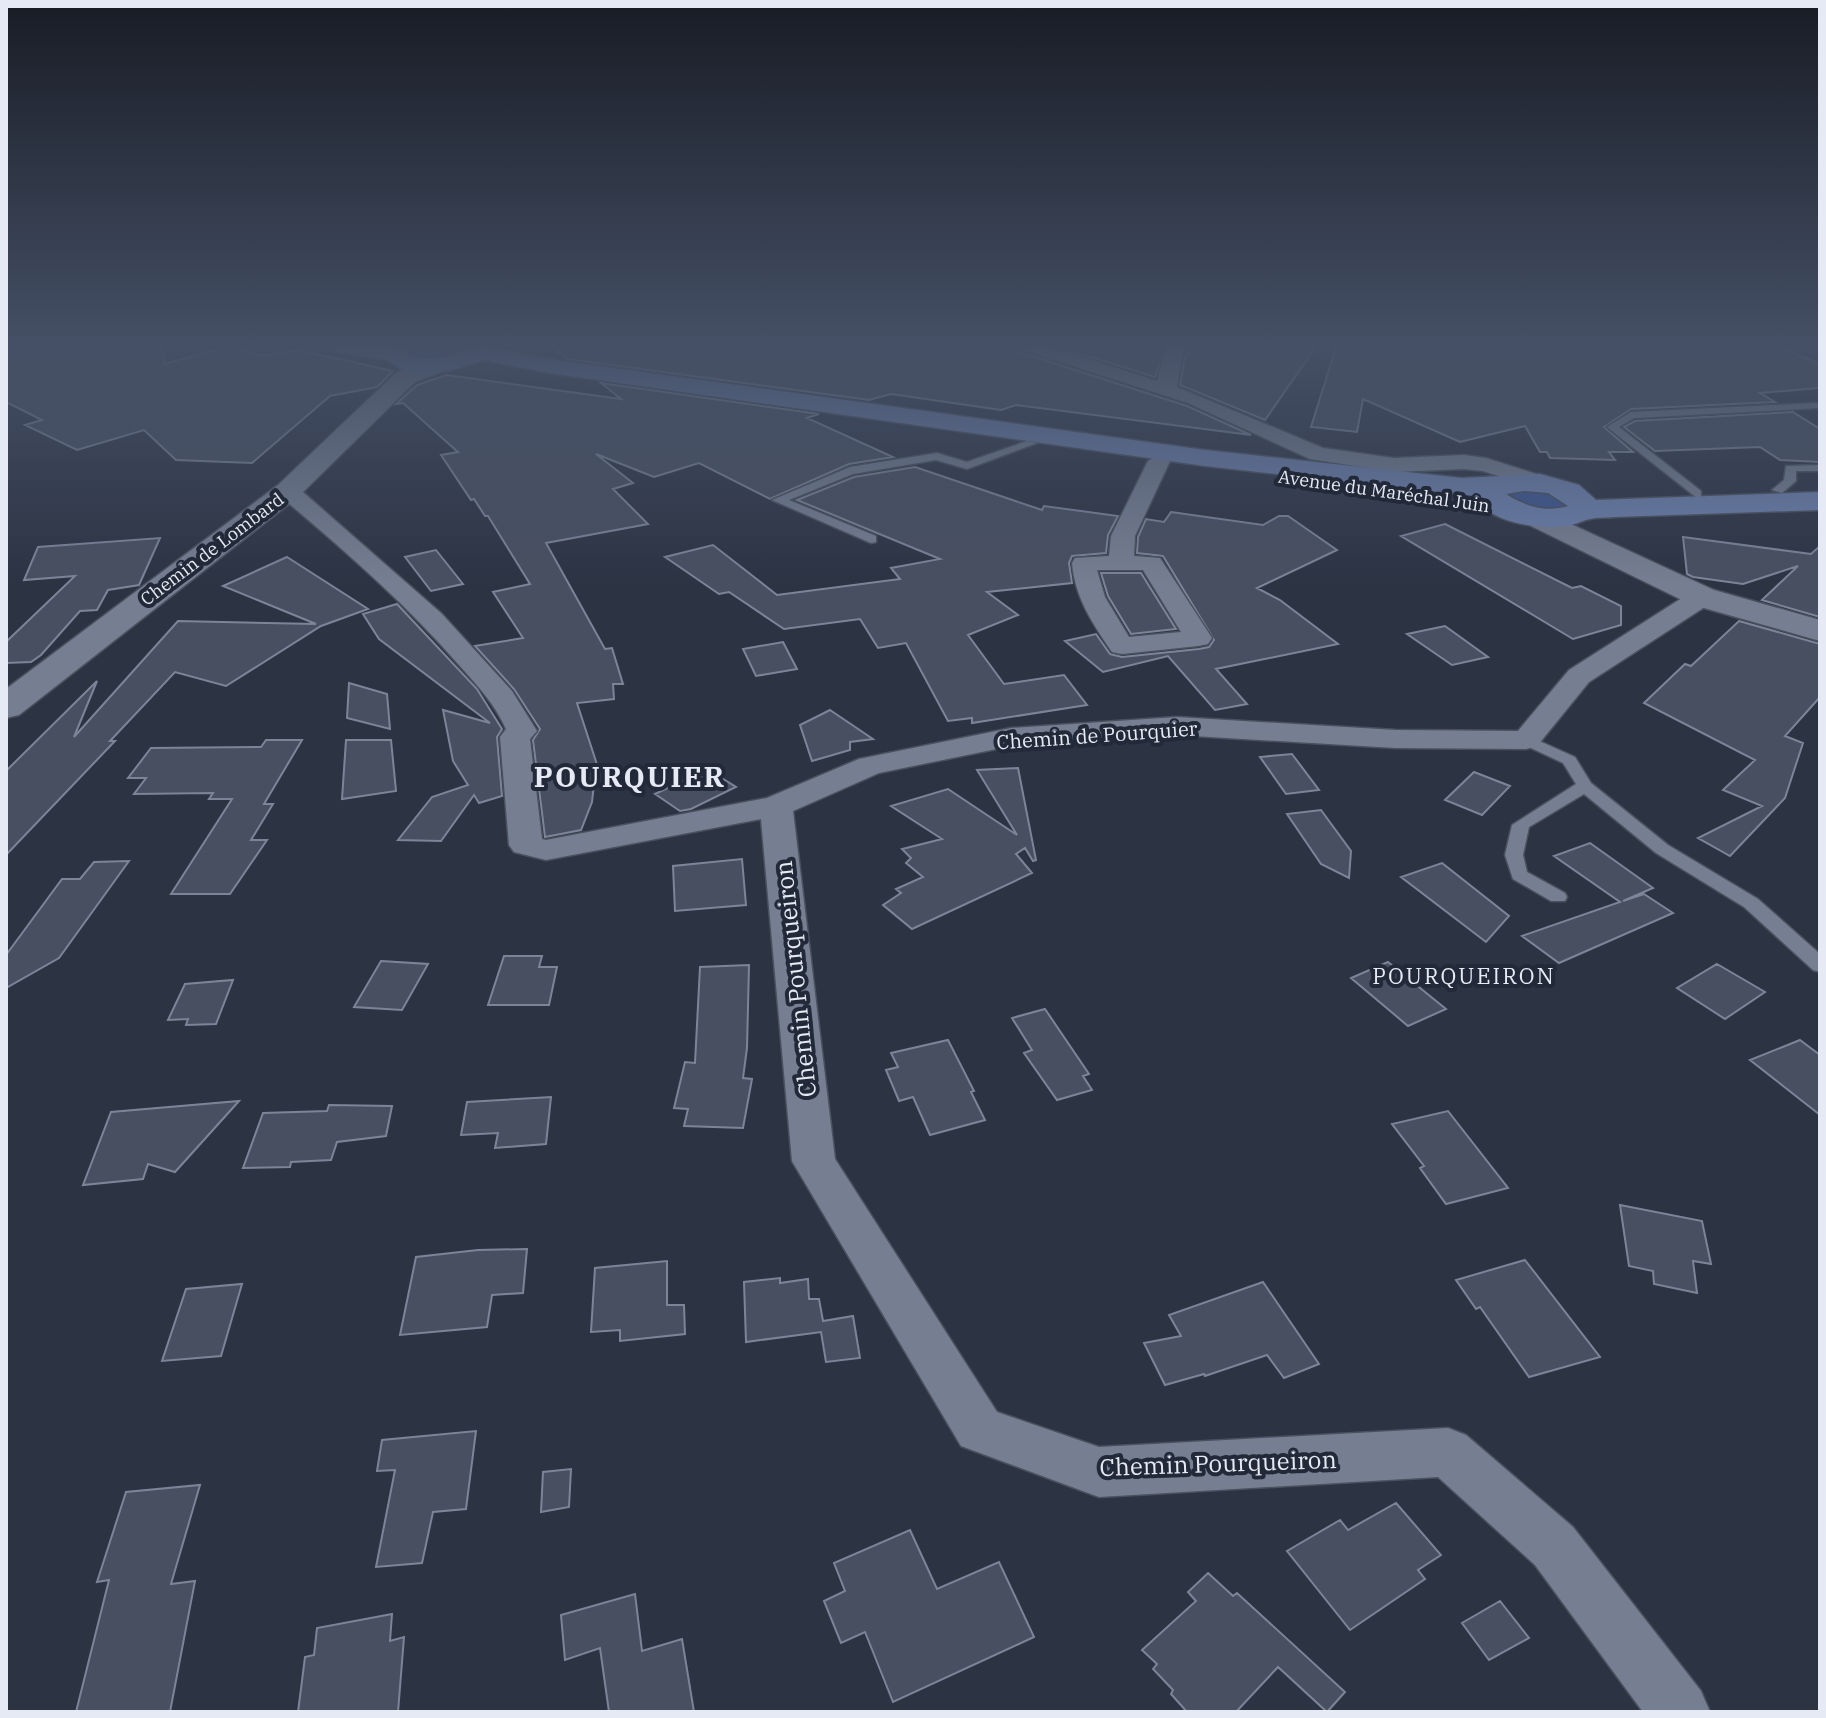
<svg xmlns="http://www.w3.org/2000/svg" width="1826" height="1718" font-family="'IBM Plex Serif',serif">
<style>
.green{fill:#3e5792}
.building{fill:#474f60;stroke:#7c8598;stroke-width:2}
.lines{fill:none;stroke-linecap:round;stroke-linejoin:round}
.lane-casing{stroke:#4a515e;stroke-width:3}
.street-casing{stroke:#4a515e;stroke-width:3}
.secondary-casing{stroke:#4a515e;stroke-width:3}
.primary-casing{stroke:#4a515e;stroke-width:3}
.lane{fill:#767f92;fill-rule:evenodd}
.street{fill:#767f92;fill-rule:evenodd}
.secondary{fill:#767f92;fill-rule:evenodd}
.primary{fill:#6d81ae;fill-rule:evenodd}
.labels{text-anchor:middle;dominant-baseline:central;stroke-width:8;stroke-linejoin:round;paint-order:stroke}
.far-street-label{font-size:18px;fill:#e5eaf4;stroke:#222938}
.street-label{font-size:20px;fill:#e5eaf4;stroke:#222938}
.neighbourhood-label{font-size:22px;letter-spacing:2px;fill:#e5eaf4;stroke:#222938}
.near-street-label{font-size:24px;fill:#e5eaf4;stroke:#222938}
.district-label{font-size:28px;font-weight:bold;letter-spacing:2px;fill:#e5eaf4;stroke:#222938}
</style>
<rect width="100%" height="100%" fill="#2c3343"/>
<path class="green" d="M413,344H476L480,348V352L416,365L398,351Z
M1512,483L1582,501L1543,518L1493,488Z"/>
<path class="building" d="M6,344H162L165,364L230,346L263,356L298,350L393,371L377,387L330,396L252,463L176,460L144,430L77,450L25,425L42,420L6,402Z
M549,344H1011L1016,351L1187,406L1251,435L1016,405L1001,410L891,394L869,400L568,359Z
M1049,344H1167L1155,377Z
M1199,344H1318L1265,420L1180,385L1185,356Z
M1337,344H1385L1381,348L1390,353L1414,344H1471L1477,347L1520,344H1772L1820,364V388L1760,393L1775,402L1631,409L1604,427L1633,452H1609L1615,460L1550,458L1547,452H1540L1525,426L1460,442L1363,399L1357,432L1311,427Z
M446,375L621,399L601,383L819,414L807,418L893,457L849,464L770,499L699,463L654,477L596,454L633,483L613,489L648,524L546,543L605,649L612,648L623,684H613L614,699L577,703L603,783L594,784L592,802L581,830L545,837L533,740L540,729L514,689L475,646L523,638L493,592L530,584L488,516H485L474,499L471,500L441,455L458,452L403,403L396,404L417,385Z
M1793,412L1820,429V462L1780,460L1760,447L1655,451L1624,427L1635,421Z
M915,467L1042,510L1044,506L1118,516L1108,535L1106,553L1072,556L1069,563L1072,583L987,592L1018,615L968,635L1004,684L1064,675L1087,705L972,723V718L948,721L906,643L878,648L860,619L784,629L729,592L719,594L665,557L713,545L777,595L900,579L891,568L940,559L797,500L854,477Z
M1171,512L1263,525L1279,516H1288L1337,550L1257,588L1280,600L1338,644L1216,669L1247,704L1215,710L1168,656L1103,672L1065,641L1096,634L1110,654L1122,657L1199,649L1209,647L1214,640L1163,556L1137,553L1138,537L1146,519L1164,522Z
M1445,524L1572,588L1581,586L1621,606V625L1573,639L1401,536Z
M1683,537L1811,554L1820,546V617L1762,600L1798,566L1743,584L1693,577L1687,574Z
M160,538L139,585L108,590L97,610L80,611L41,655L31,662L6,663V642L75,576L24,580L38,547Z
M436,550L463,584L431,591L405,557Z
M287,557L368,609L321,626L226,686L175,672L110,741H115L6,855V771L97,681L74,737L178,621L316,624L223,586Z
M1101,573H1141L1176,629L1131,634L1108,596Z
M397,604L477,689L502,729L497,737L502,796L479,803L474,795L441,841L398,840L432,797L468,785L453,761L443,710L490,723L379,639L363,614Z
M1739,621L1820,644V697L1785,736L1803,743L1785,798L1730,856L1698,838L1762,806L1723,790L1755,760L1644,703L1685,664L1691,666Z
M1445,626L1488,657L1452,665L1407,634Z
M783,642L797,669L756,676L743,649Z
M349,683L387,694L390,729L347,718Z
M830,710L873,739L850,742V750L812,761L800,725Z
M266,740H302L264,804H273L251,840H267L230,894H171L232,799H209L213,793L134,794L146,778H128L151,748L261,747Z
M346,740H391L396,791L342,799Z
M1292,754L1319,790L1286,794L1260,757Z
M1018,768L1036,860L1033,861L1025,848L1016,854L1032,873L912,929L883,905L901,893L896,889L923,877L906,863L911,858L902,849L942,839L891,806L948,789L1017,835L977,770Z
M707,769L736,787L691,809L680,811L655,794Z
M1474,772L1510,786L1482,815L1445,800Z
M1321,810L1351,851L1349,878L1321,864L1287,814Z
M1590,843L1653,888L1623,901L1644,894L1673,913L1559,963L1522,936L1620,902L1554,856Z
M742,859L746,905L675,911L673,866Z
M129,861L59,958L6,988V955L62,879H80L94,862Z
M1442,863L1509,916L1486,942L1401,877Z
M504,956H542L539,967H557L549,1005H488Z
M381,961L428,964L402,1010L354,1007Z
M1388,962L1446,1009L1408,1026L1351,978Z
M1717,964L1765,992L1725,1019L1677,988Z
M749,965L747,1048L743,1078L752,1079L743,1128L684,1126L688,1109L674,1108L685,1062L695,1063L700,967Z
M233,980L216,1024L186,1025L188,1019L168,1020L185,984Z
M1045,1009L1089,1074L1083,1076L1092,1090L1057,1100L1024,1053L1032,1050L1012,1018Z
M948,1040L974,1091L971,1092L985,1120L930,1135L913,1097L899,1101L886,1070L898,1067L891,1053Z
M1800,1040L1820,1055V1115L1750,1060Z
M551,1097L546,1144L495,1148L498,1133L461,1135L467,1102Z
M239,1101L175,1172L148,1164L143,1179L83,1185L111,1112Z
M329,1105L392,1106L386,1136L337,1142L331,1160L291,1162L290,1167L243,1168L263,1113L327,1111Z
M1448,1111L1508,1188L1446,1204L1420,1168L1424,1166L1392,1124Z
M1620,1205L1702,1221L1711,1264L1693,1261L1697,1293L1654,1284L1653,1271L1629,1266Z
M527,1249L523,1293L492,1295L487,1327L400,1335L416,1257L478,1250Z
M1525,1260L1600,1357L1529,1377L1480,1307L1476,1309L1456,1280Z
M667,1261V1305H684L685,1334L620,1341V1330L591,1332L595,1268Z
M780,1278V1283L808,1279L809,1299H819L823,1321L853,1316L860,1358L826,1362L821,1332L746,1342L744,1282Z
M1263,1282L1319,1364L1284,1378L1267,1355L1205,1376L1204,1374L1165,1385L1144,1343L1181,1336L1169,1315Z
M242,1284L221,1356L162,1361L186,1289Z
M476,1431L466,1509L433,1512L422,1563L376,1567L395,1470L377,1471L382,1440Z
M571,1469L569,1507L541,1512L543,1472Z
M200,1485L171,1584L195,1581L170,1712H76L109,1580L97,1582L126,1492Z
M1396,1503L1441,1555L1418,1570L1425,1579L1350,1630L1287,1551L1340,1520L1348,1530Z
M910,1530L937,1589L999,1562L1034,1637L893,1702L865,1632L841,1643L824,1601L845,1591L834,1563Z
M1208,1573L1233,1596L1237,1593L1345,1692L1327,1712L1278,1667L1236,1712H1187L1171,1694L1173,1690L1153,1669L1157,1664L1142,1650L1196,1601L1188,1592Z
M635,1594L642,1651L682,1639L694,1712H609L600,1648L565,1660L561,1615Z
M1500,1601L1529,1638L1489,1660L1462,1623Z
M392,1614L390,1641L404,1637L398,1712H298L305,1657L314,1655L317,1628Z"/>
<g class="lines">
<g class="lane-casing">
<path id="lane" d="M1392,344H1411L1389,350L1384,347Z
M1816,403L1820,404V408L1634,418L1619,427L1701,491V497L1697,498L1607,427L1631,412Z
M1027,441L1037,443L967,469L936,460L853,474L789,500L876,536V542L871,543L772,500L850,467L937,453L967,462Z
M1820,465V471H1796V481L1782,493L1772,490L1784,480L1786,466Z
M1526,735L1575,757L1591,783L1668,845L1758,899L1820,954V972L1813,970L1744,907L1656,853L1584,794L1529,827L1523,855L1527,872L1565,893L1567,897L1565,901H1551L1513,879L1505,855L1512,825L1576,784L1563,763L1520,743L1518,740L1520,737Z"/>
</g>
<g class="street-casing">
<path id="street" d="M1014,344H1040L1157,381L1166,347L1174,344H1196L1182,354L1177,387L1323,448L1394,458L1464,455L1486,458L1555,480L1558,485L1547,492L1483,471L1464,469L1394,472L1310,459L1188,403L1017,348Z
M1159,454L1170,461L1135,536L1134,556L1160,558L1212,638L1208,644L1198,646L1122,654L1112,652C1093,624 1075,598 1072,563L1075,558L1109,556L1111,536L1148,461ZM1097,570H1143L1181,632L1129,637L1105,597Z
M288,484L296,486L442,614L512,691L537,731L530,739L542,839L546,840L767,798L859,759L1011,728L1177,717L1396,730L1518,731L1569,670L1693,591H1711L1715,597L1711,603L1589,682L1537,746L1526,749L1396,748L1177,735L1011,746L879,773L793,811L835,1159L997,1412L1099,1447L1448,1428L1466,1435L1573,1527L1701,1691L1710,1712H1643L1535,1565L1438,1477L1099,1497L961,1446L792,1161L761,819L546,860L514,852L509,845L500,737L506,729C495,704 477,685 459,665C405,603 343,549 280,496L277,491L280,486Z"/>
</g>
<g class="secondary-casing">
<path id="secondary" d="M435,359L444,361L447,366L444,371L415,382L298,497L19,715L6,718V689L278,485L397,372Z
M1536,508L1714,590L1820,620V641L1690,604L1525,523L1521,517L1525,511Z"/>
</g>
<g class="primary-casing">
<path id="primary" d="M320,344H374L403,349L409,356L422,359L448,357L480,345L549,359L1205,450L1462,478L1540,474L1579,485L1596,500L1820,492V510L1615,517C1607,518 1597,517 1590,519C1581,521 1575,525 1566,526C1539,529 1488,524 1476,496L1205,466L549,373L484,360L449,371L422,374L402,370L387,360L323,349ZM1524,491L1548,493L1568,506C1545,513 1525,506 1506,494Z"/>
</g>
<use href="#lane" class="lane"/>
<use href="#street" class="street"/>
<use href="#secondary" class="secondary"/>
<use href="#primary" class="primary"/>
</g>
<linearGradient id="sky" x2="0" y2="1"><stop stop-color="#181c25"/><stop offset="0.59" stop-color="#455066"/><stop offset="1" stop-color="#455066" stop-opacity="0"/></linearGradient>
<rect width="1826" height="584" fill="url(#sky)"/>
<g class="labels">
<g class="far-street-label">
<text transform="translate(1384 491) rotate(8)">Avenue du Maréchal Juin</text>
<text transform="translate(212 549) rotate(-37)">Chemin de Lombard</text>
</g>
<g class="street-label">
<text transform="translate(1097 735) rotate(-4)">Chemin de Pourquier</text>
</g>
<g class="neighbourhood-label">
<text x="1464" y="975">POURQUEIRON</text>
</g>
<g class="near-street-label">
<text transform="translate(795 979) rotate(-96)">Chemin Pourqueiron</text>
<text transform="translate(1218 1463) rotate(-2)">Chemin Pourqueiron</text>
</g>
<g class="district-label">
<text x="630" y="776">POURQUIER</text>
</g>
</g>
<rect width="1826" height="1718" fill="none" stroke="#e5eaf4" stroke-width="16"/>
</svg>
